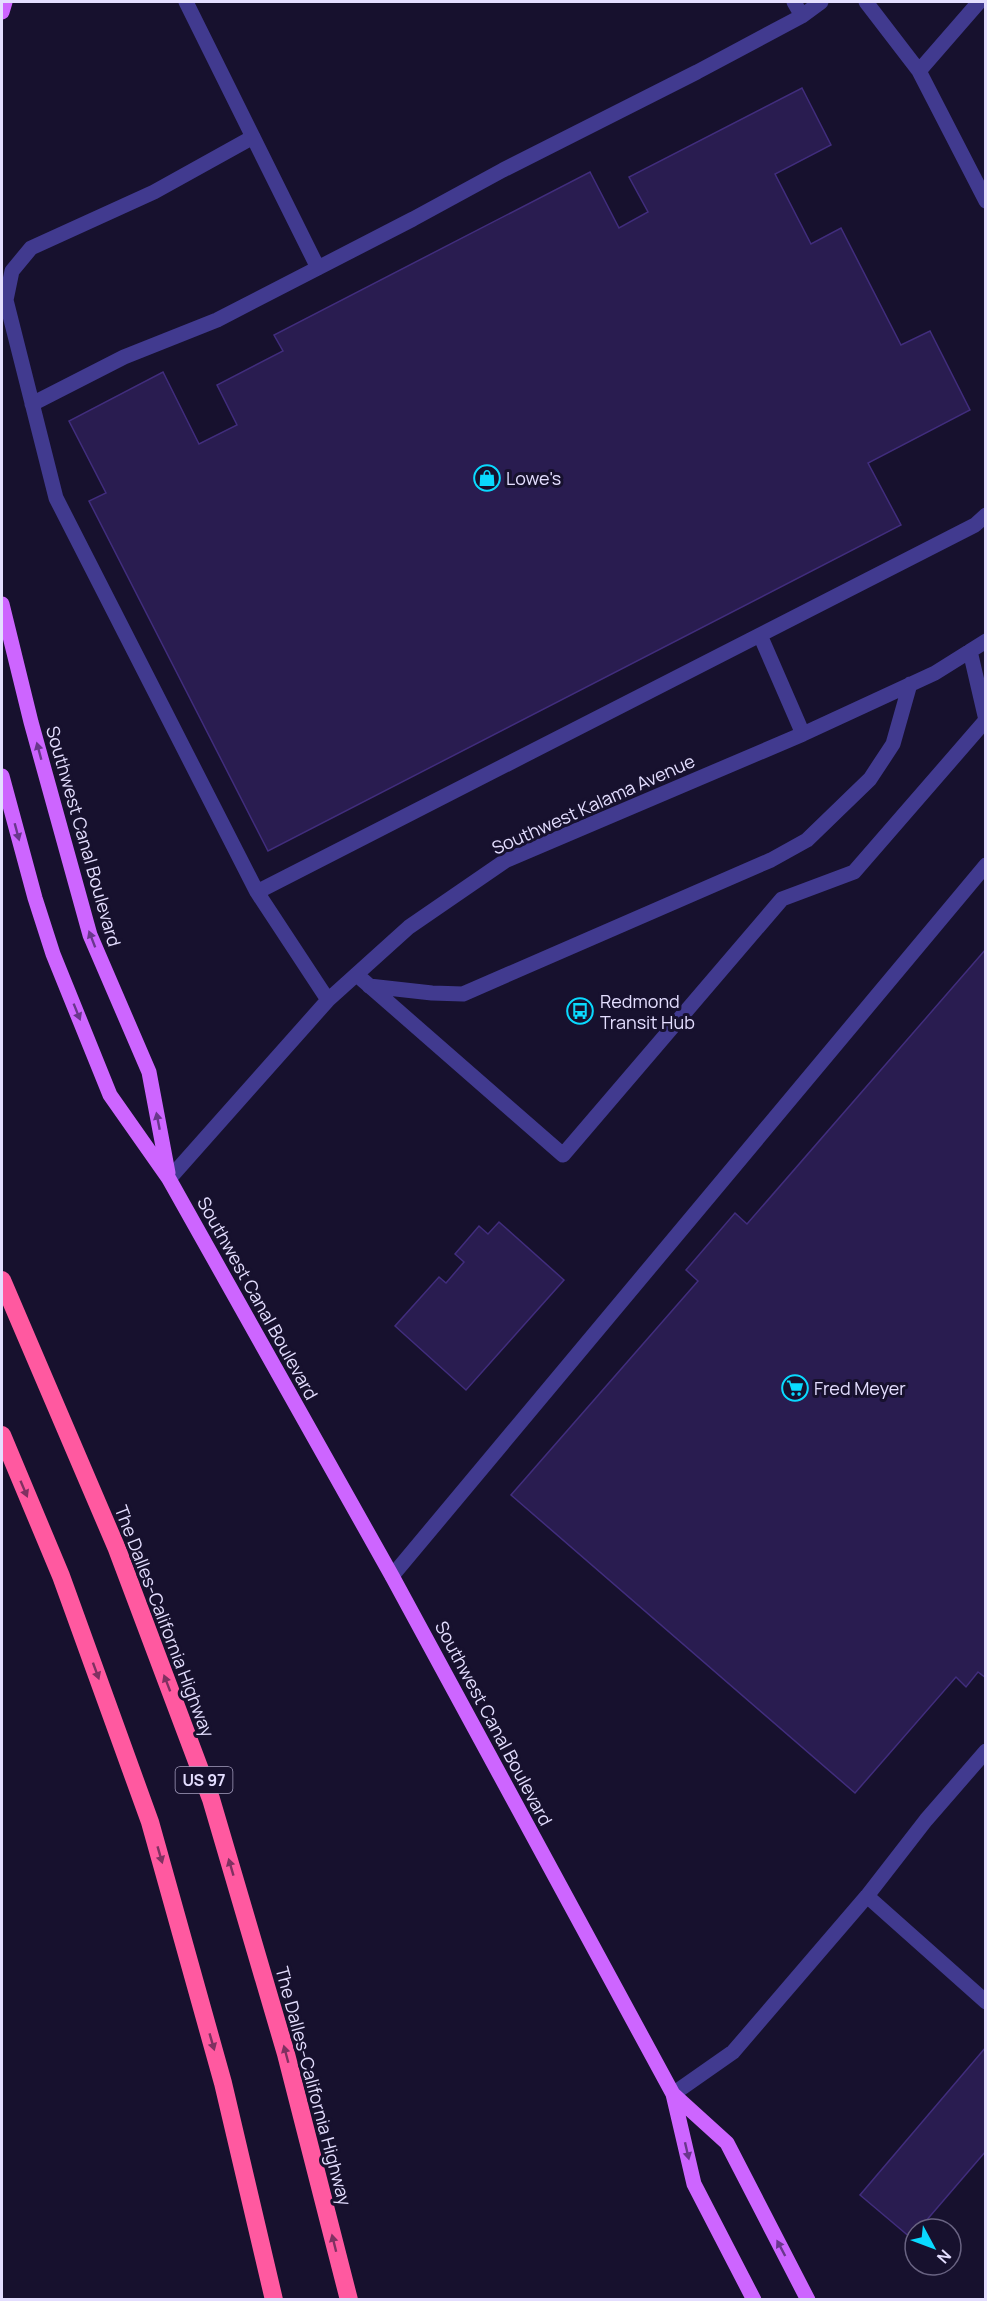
<svg xmlns="http://www.w3.org/2000/svg" width="987" height="2301" font-family="Manrope,sans-serif">
<style>
.building{fill:#291c50;stroke:#412d7d;stroke-width:1.5}
.lines{fill:none;stroke-linecap:round;stroke-linejoin:round}
.minor{stroke:#413a8f;stroke-width:15}
.major{stroke:#cd65ff;stroke-width:15}
.highway{stroke:#ff59a0;stroke-width:18}
.oneway{fill:#69378c}
.oneway2{fill:#7f3161}
.labels{text-anchor:middle;dominant-baseline:central;stroke-width:6;stroke-linejoin:round;paint-order:stroke}
.shield{fill:#17112e;stroke:#a6a0c0;stroke-width:1.5}
.shield-label{font-size:16px;font-weight:bold;fill:#e4deff}
.poi-label{font-size:18px;fill:#e4deff;stroke:#17112e;text-anchor:start}
.street-label{font-size:18px;fill:#e4deff;stroke:#17112e}
</style>
<rect width="100%" height="100%" fill="#17112e"/>
<path class="building" d="M802,88L831,145L775,174L811,244L841,228L901,345L930,331L970,410L868,463L901,525L268,851L89,501L106,493L69,421L163,372L199,444L237,425L217,385L283,351L274,335L590,172L619,228L648,212L629,177Z
M986,949V1678L978,1672L966,1687L956,1677L855,1793L511,1495L698,1281L686,1270L735,1213L747,1224Z
M499,1222L564,1280L466,1390L395,1326L439,1277L446,1283L464,1262L455,1254L479,1226L488,1234Z
M986,2047V2151L919,2229H915V2234L911,2238L860,2195Z"/>
<g class="lines">
<path class="minor" d="M186,2L318,268
M794,2L802,16
M866,2L919,71
M979,2L919,71L986,201
M253,137L154,192L31,248L12,271L6,300L56,498L257,892L328,1000
M32,404L124,357L217,320L413,219L503,170L697,72L802,16L821,2
M760,635L803,734
M970,651L986,720
M257,892L975,525L986,515
M357,975L563,1155L782,899L854,872L986,720
M369,986L432,993L463,994L771,860L807,840L870,779L893,744L910,684
M169,1179L328,1000L409,927L505,861L803,734L935,673L986,641
M392,1576L986,865
M867,1896L986,2002
M673,2094L733,2052L867,1896L926,1820L986,1751"/>
<path class="major" d="M2,12L5,2
M2,604L31,722L90,935L149,1072L168,1173
M2,776L35,898L53,954L110,1095L169,1179L392,1576L673,2094L694,2184L754,2300
M673,2094L727,2143L808,2300"/>
<path class="highway" d="M2,1280L117,1549L211,1799L286,2054L349,2300
M2,1435L61,1576L150,1822L223,2083L274,2300"/>
</g>
<defs><path id="oneway-solid" d="M-6-.8H1V-3.2L6.5 0L1 3.2V.8H-6Z" transform="scale(1.5)"/></defs>
<g class="oneway">
<use href="#oneway-solid" transform="translate(39 751) rotate(-105)"/>
<use href="#oneway-solid" transform="translate(17 832) rotate(75)"/>
<use href="#oneway-solid" transform="translate(92 939) rotate(-111)"/>
<use href="#oneway-solid" transform="translate(77 1012) rotate(68)"/>
<use href="#oneway-solid" transform="translate(158 1121) rotate(-101)"/>
<use href="#oneway-solid" transform="translate(687 2151) rotate(77)"/>
<use href="#oneway-solid" transform="translate(781 2248) rotate(-118)"/>
</g>
<g class="oneway2">
<use href="#oneway-solid" transform="translate(24 1489) rotate(67)"/>
<use href="#oneway-solid" transform="translate(96 1671) rotate(70)"/>
<use href="#oneway-solid" transform="translate(167 1683) rotate(-111)"/>
<use href="#oneway-solid" transform="translate(160 1855) rotate(74)"/>
<use href="#oneway-solid" transform="translate(231 1867) rotate(-106)"/>
<use href="#oneway-solid" transform="translate(212 2042) rotate(74)"/>
<use href="#oneway-solid" transform="translate(286 2054) rotate(-105)"/>
<use href="#oneway-solid" transform="translate(334 2243) rotate(-104)"/>
</g>
<defs>
<g id="shop-ring" transform="scale(1.35)"><circle r="9.5" fill="#17112e" stroke="#0adaff" stroke-width="1.5"/><path d="M-5-2.5h2.3a2.7 3.5 0 0 1 5.4 0H5L5.5 6h-11ZM-1.5-2.5h3a1.5 2.3 0 0 0-3 0Z" fill="#0adaff"/></g>
<g id="bus-ring" transform="scale(1.35)"><circle r="9.5" fill="#17112e" stroke="#0adaff" stroke-width="1.5"/><path d="M-5-6H5V4H4V6H2V4H-2V6H-4V4H-5ZM-3.5-4V0h7V-4ZM-3.5 1.2v1.5H-2V1.2ZM2 1.2v1.5H3.5V1.2Z" fill="#0adaff"/></g>
<g id="supermarket-ring" transform="scale(1.35)"><circle r="9.5" fill="#17112e" stroke="#0adaff" stroke-width="1.5"/><path d="M-6-5.5h2.5l.6 2H6L4.5 2H-2.5L-4.4-4H-6ZM-1.5 3.2a1.3 1.3 0 1 0 .1 0ZM3 3.2a1.3 1.3 0 1 0 .1 0Z" fill="#0adaff"/></g>
</defs>
<g fill-rule="evenodd">
<use href="#shop-ring" x="487" y="478"/>
<use href="#bus-ring" x="580" y="1011"/>
<use href="#supermarket-ring" x="795" y="1388"/>
</g>
<g class="labels">
<rect class="shield" x="175.5" y="1767" width="57" height="26" rx="4.5"/>
<g class="shield-label">
<text x="204" y="1780">US 97</text>
</g>
<g class="poi-label">
<text x="506" y="478">Lowe's</text>
<text x="600" y="1001">Redmond<tspan x="600" dy="21">Transit Hub</tspan></text>
<text x="814" y="1388">Fred Meyer</text>
</g>
<g class="street-label">
<text transform="translate(593 804) rotate(-24)">Southwest Kalama Avenue</text>
<text transform="translate(84 836) rotate(74)">Southwest Canal Boulevard</text>
<text transform="translate(258 1298) rotate(61)">Southwest Canal Boulevard</text>
<text transform="translate(165 1621) rotate(69)">The Dalles-California Highway</text>
<text transform="translate(494 1723) rotate(62)">Southwest Canal Boulevard</text>
<text transform="translate(314 2086) rotate(75)">The Dalles-California Highway</text>
</g>
</g>
<rect width="987" height="2301" fill="none" stroke="#e4deff" stroke-width="6"/>
<g transform="translate(933 2247) rotate(131)"><circle r="28" fill="#17112e" stroke="#696382" stroke-width="1.5"/>
<path d="M0-4.5L10 22L0 15L-10 22Z" fill="#0adaff"/>
<text y="-9" font-size="16" font-weight="bold" text-anchor="middle" fill="#e4deff">N</text>
</g>
</svg>
